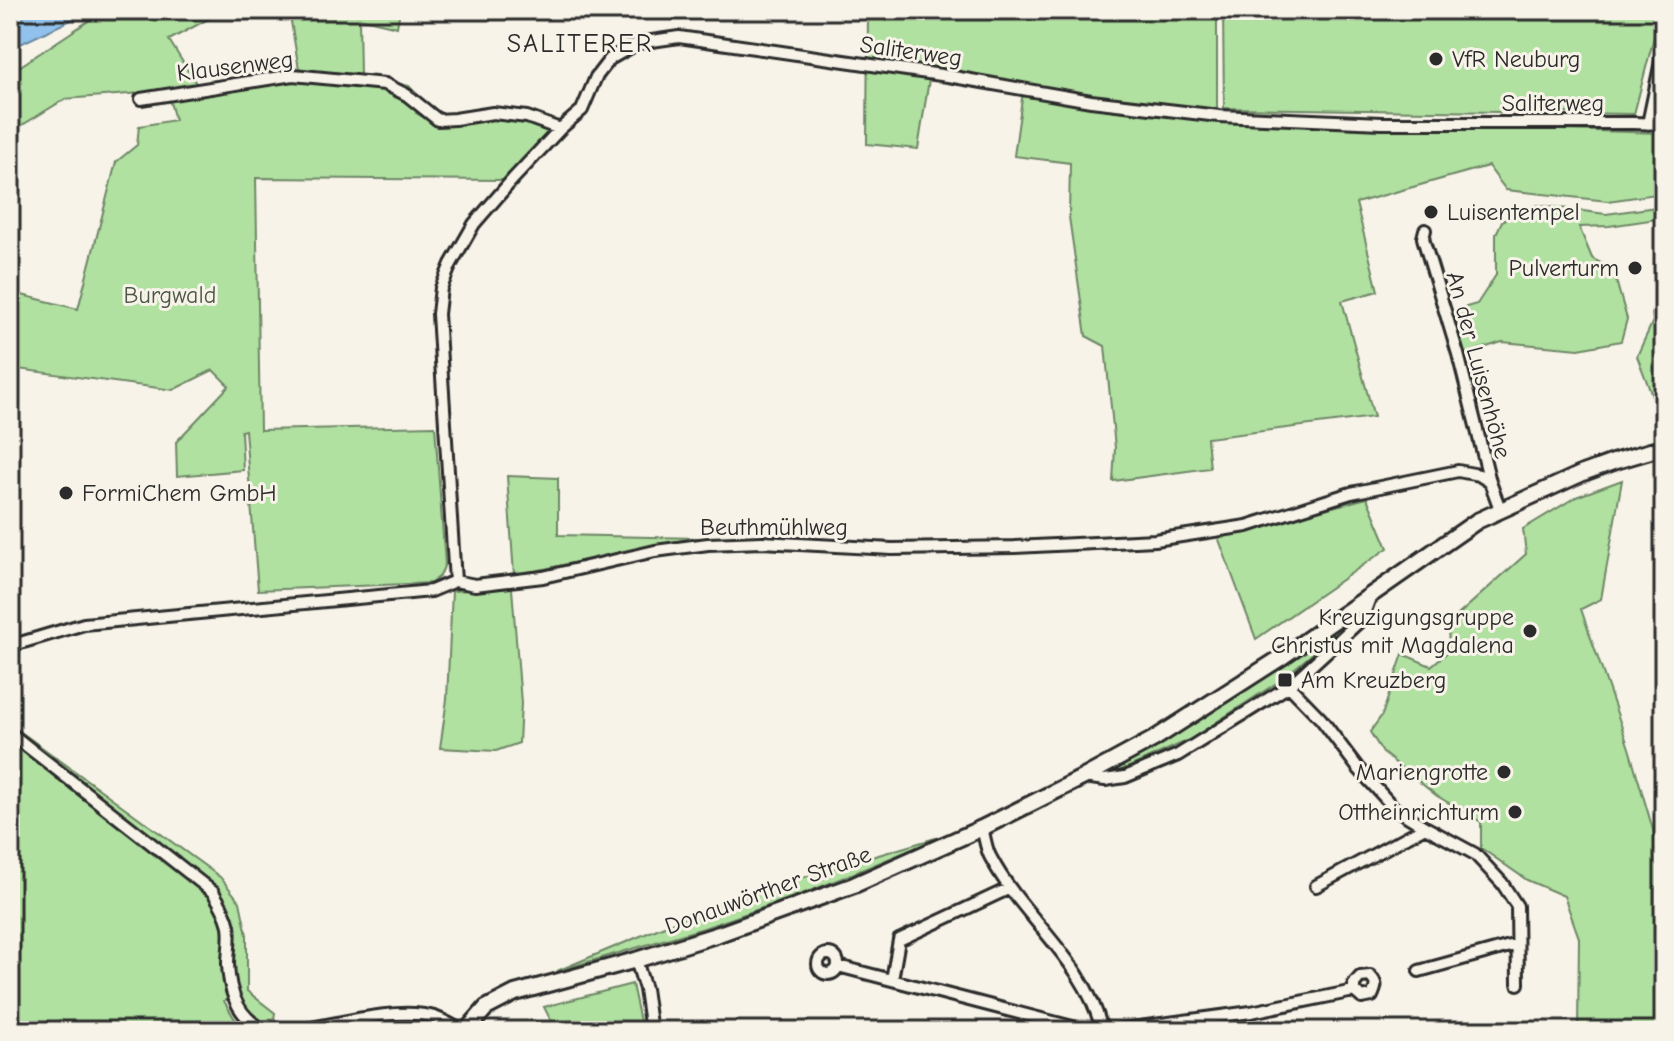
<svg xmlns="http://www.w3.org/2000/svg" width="1674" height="1041" font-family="'Comic Neue',sans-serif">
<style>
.green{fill:#b0e1a1;stroke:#6e8666;stroke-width:2}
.water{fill:#91c2ed;stroke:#68869f;stroke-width:2}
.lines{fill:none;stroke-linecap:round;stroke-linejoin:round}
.street-casing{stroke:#2b2b2b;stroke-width:16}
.secondary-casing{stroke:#2b2b2b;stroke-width:20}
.street{stroke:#f7f3e8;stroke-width:10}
.secondary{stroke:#f7f3e8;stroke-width:14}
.poi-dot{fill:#2b2b2b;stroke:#f7f3e8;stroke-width:3}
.labels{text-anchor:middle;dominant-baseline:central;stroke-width:6;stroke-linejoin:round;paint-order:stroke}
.street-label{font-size:24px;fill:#2b2b2b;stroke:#f7f3e8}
.poi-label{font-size:24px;fill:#2b2b2b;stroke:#f7f3e8;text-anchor:start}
.park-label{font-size:24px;fill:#4c5848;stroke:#f7f3e8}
.neighbourhood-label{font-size:26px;letter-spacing:2px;fill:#2b2b2b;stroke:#f7f3e8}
</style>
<rect width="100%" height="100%" fill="#f7f3e8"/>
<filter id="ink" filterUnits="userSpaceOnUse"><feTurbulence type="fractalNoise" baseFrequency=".0125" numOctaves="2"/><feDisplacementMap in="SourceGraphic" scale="16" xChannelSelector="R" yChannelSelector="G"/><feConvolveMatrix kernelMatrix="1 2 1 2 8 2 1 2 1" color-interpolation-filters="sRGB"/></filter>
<g filter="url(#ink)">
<path class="green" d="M105,10H225L169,40L202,93L301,81L289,10H400L397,27L359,18L360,76L409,86L422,100L416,113L432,122L451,125L489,117L553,128L504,180L256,178L260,430L435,426L445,564L440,576L431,583L258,590L245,430L241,431L243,470L177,476L176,442L229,386L213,370L173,390L10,368V292L78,309L116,162L137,145L139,126L175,120L167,91L65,99L16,129L10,138V73Z
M868,10H1217V108L1214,111L1215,120L1664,133V193L1608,201L1506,190L1488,166L1356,203L1378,291L1342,301L1374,417L1207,438L1210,468L1113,481L1115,448L1105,346L1086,336L1069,217L1070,163L1014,156L1024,84L931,67L918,149L867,144Z
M1223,10H1661L1634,114L1224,108Z
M1537,205L1606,214L1664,206V218L1609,226L1579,227L1592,258L1613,270L1627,319L1621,341L1579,349L1502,342L1465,354L1452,311L1477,304L1496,275V234L1502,221Z
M1664,308V394L1653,398L1637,356L1653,321L1652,311Z
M507,476L558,478V535L699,538C636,546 576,564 514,575Z
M1622,480L1601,599L1581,609L1629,748L1664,867V1031H1578L1579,938L1564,896L1527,880L1481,848V822L1437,796L1383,753L1370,732L1382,715L1403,654L1431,666L1449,651L1448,624L1526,554L1523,529L1576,497Z
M1367,498L1388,548L1256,639L1218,537Z
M512,588L521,703L519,743L496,751L440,748L447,699L452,591Z
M1355,613L1357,617L1278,682L1189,740L1113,774L1109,769L1177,731L1273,671Z
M10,724L220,877L240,902L247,935V991L275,1013L274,1019L260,1021C249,1014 242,1005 236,993L224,1001L239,1026L214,1031H10Z
M949,834L808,892L704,928L557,971L724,901Z
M632,984L642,1031H556L544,1007Z"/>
<path class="water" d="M10,10H92L10,49Z"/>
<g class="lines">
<g class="street-casing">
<path id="street" d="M141,99L293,75L385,84L407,95L438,120L455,119L493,113L527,117L560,129
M1648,124L1664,47
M1425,230L1423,238L1425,245L1458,354L1490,482L1500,509
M455,581L438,314L441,288L451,264L474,224L513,179L560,129L582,110L596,77L610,59L638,43L679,37L948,76L1091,101L1219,116L1382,123H1633L1664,124
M10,646L84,624L431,591L455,581L475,585L543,577L655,551L708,544L762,542L892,549L1015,547L1155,540L1247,526L1351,493L1458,471L1479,475L1490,482
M1289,686L1321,719L1358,768L1394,808L1425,827L1475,854L1502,883L1517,906L1518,984
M10,733L213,892C220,903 226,913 229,926C231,938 228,952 228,964C229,993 238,1019 267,1031
M1084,777L1105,780L1125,777L1178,755L1289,686L1362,619L1371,595
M982,828C985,838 986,850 991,858C1023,919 1087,962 1102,1031
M1316,886L1425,827
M818 964a10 10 0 1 1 20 0a10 10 0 1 1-20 0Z
M636,960L645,989L651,1031
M838,966L1088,1031
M1419,971L1517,944
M892,980L899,940L1010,888
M295,1031C333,1025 398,1006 434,1017C444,1020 453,1026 462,1031
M1109,1031L1251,1012L1354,991L1362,998L1372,996C1376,987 1378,984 1370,976L1360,977L1354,984V991"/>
</g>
<g class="secondary-casing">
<path id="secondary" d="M466,1031L486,1008L515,993L636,960L719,934L854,885L982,828L1084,777L1154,739L1282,657L1477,521L1583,473L1616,461L1664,447"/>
</g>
<use href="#street" class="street"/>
<use href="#secondary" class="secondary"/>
</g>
</g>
<g class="poi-dot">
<circle cx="1436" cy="59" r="8"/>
<circle cx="1431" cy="212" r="8"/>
<circle cx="1635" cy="268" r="8"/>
<circle cx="66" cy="493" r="8"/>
<circle cx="1530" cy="631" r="8"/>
<rect x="1277" y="672" width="16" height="16" rx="4"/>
<circle cx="1504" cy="772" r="8"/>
<circle cx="1515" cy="812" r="8"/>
</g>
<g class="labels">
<g class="street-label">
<text transform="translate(911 51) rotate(8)">Saliterweg</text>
<text transform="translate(235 66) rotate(-7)">Klausenweg</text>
<text x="1553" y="103">Saliterweg</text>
<text transform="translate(1479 365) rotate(75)">An der Luisenhöhe</text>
<text x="774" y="527">Beuthmühlweg</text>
<text transform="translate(768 890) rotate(-20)">Donauwörther Straße</text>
</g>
<g class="poi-label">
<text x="1452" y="59">VfR Neuburg</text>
<text x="1447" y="212">Luisentempel</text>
<text x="1619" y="268" text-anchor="end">Pulverturm</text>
<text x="82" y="493">FormiChem GmbH</text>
<text x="1514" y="617" text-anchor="end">Kreuzigungsgruppe<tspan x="1514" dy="28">Christus mit Magdalena</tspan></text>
<text x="1301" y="680">Am Kreuzberg</text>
<text x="1488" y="772" text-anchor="end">Mariengrotte</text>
<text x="1499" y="812" text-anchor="end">Ottheinrichturm</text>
</g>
<g class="park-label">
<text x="170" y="295">Burgwald</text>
</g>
<g class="neighbourhood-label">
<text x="580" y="44">SALITERER</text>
</g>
</g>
<rect width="1674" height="1041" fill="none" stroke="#f7f3e8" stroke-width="40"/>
<rect x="20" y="20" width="1634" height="1001" fill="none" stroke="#2b2b2b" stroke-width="3" filter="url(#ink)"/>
</svg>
